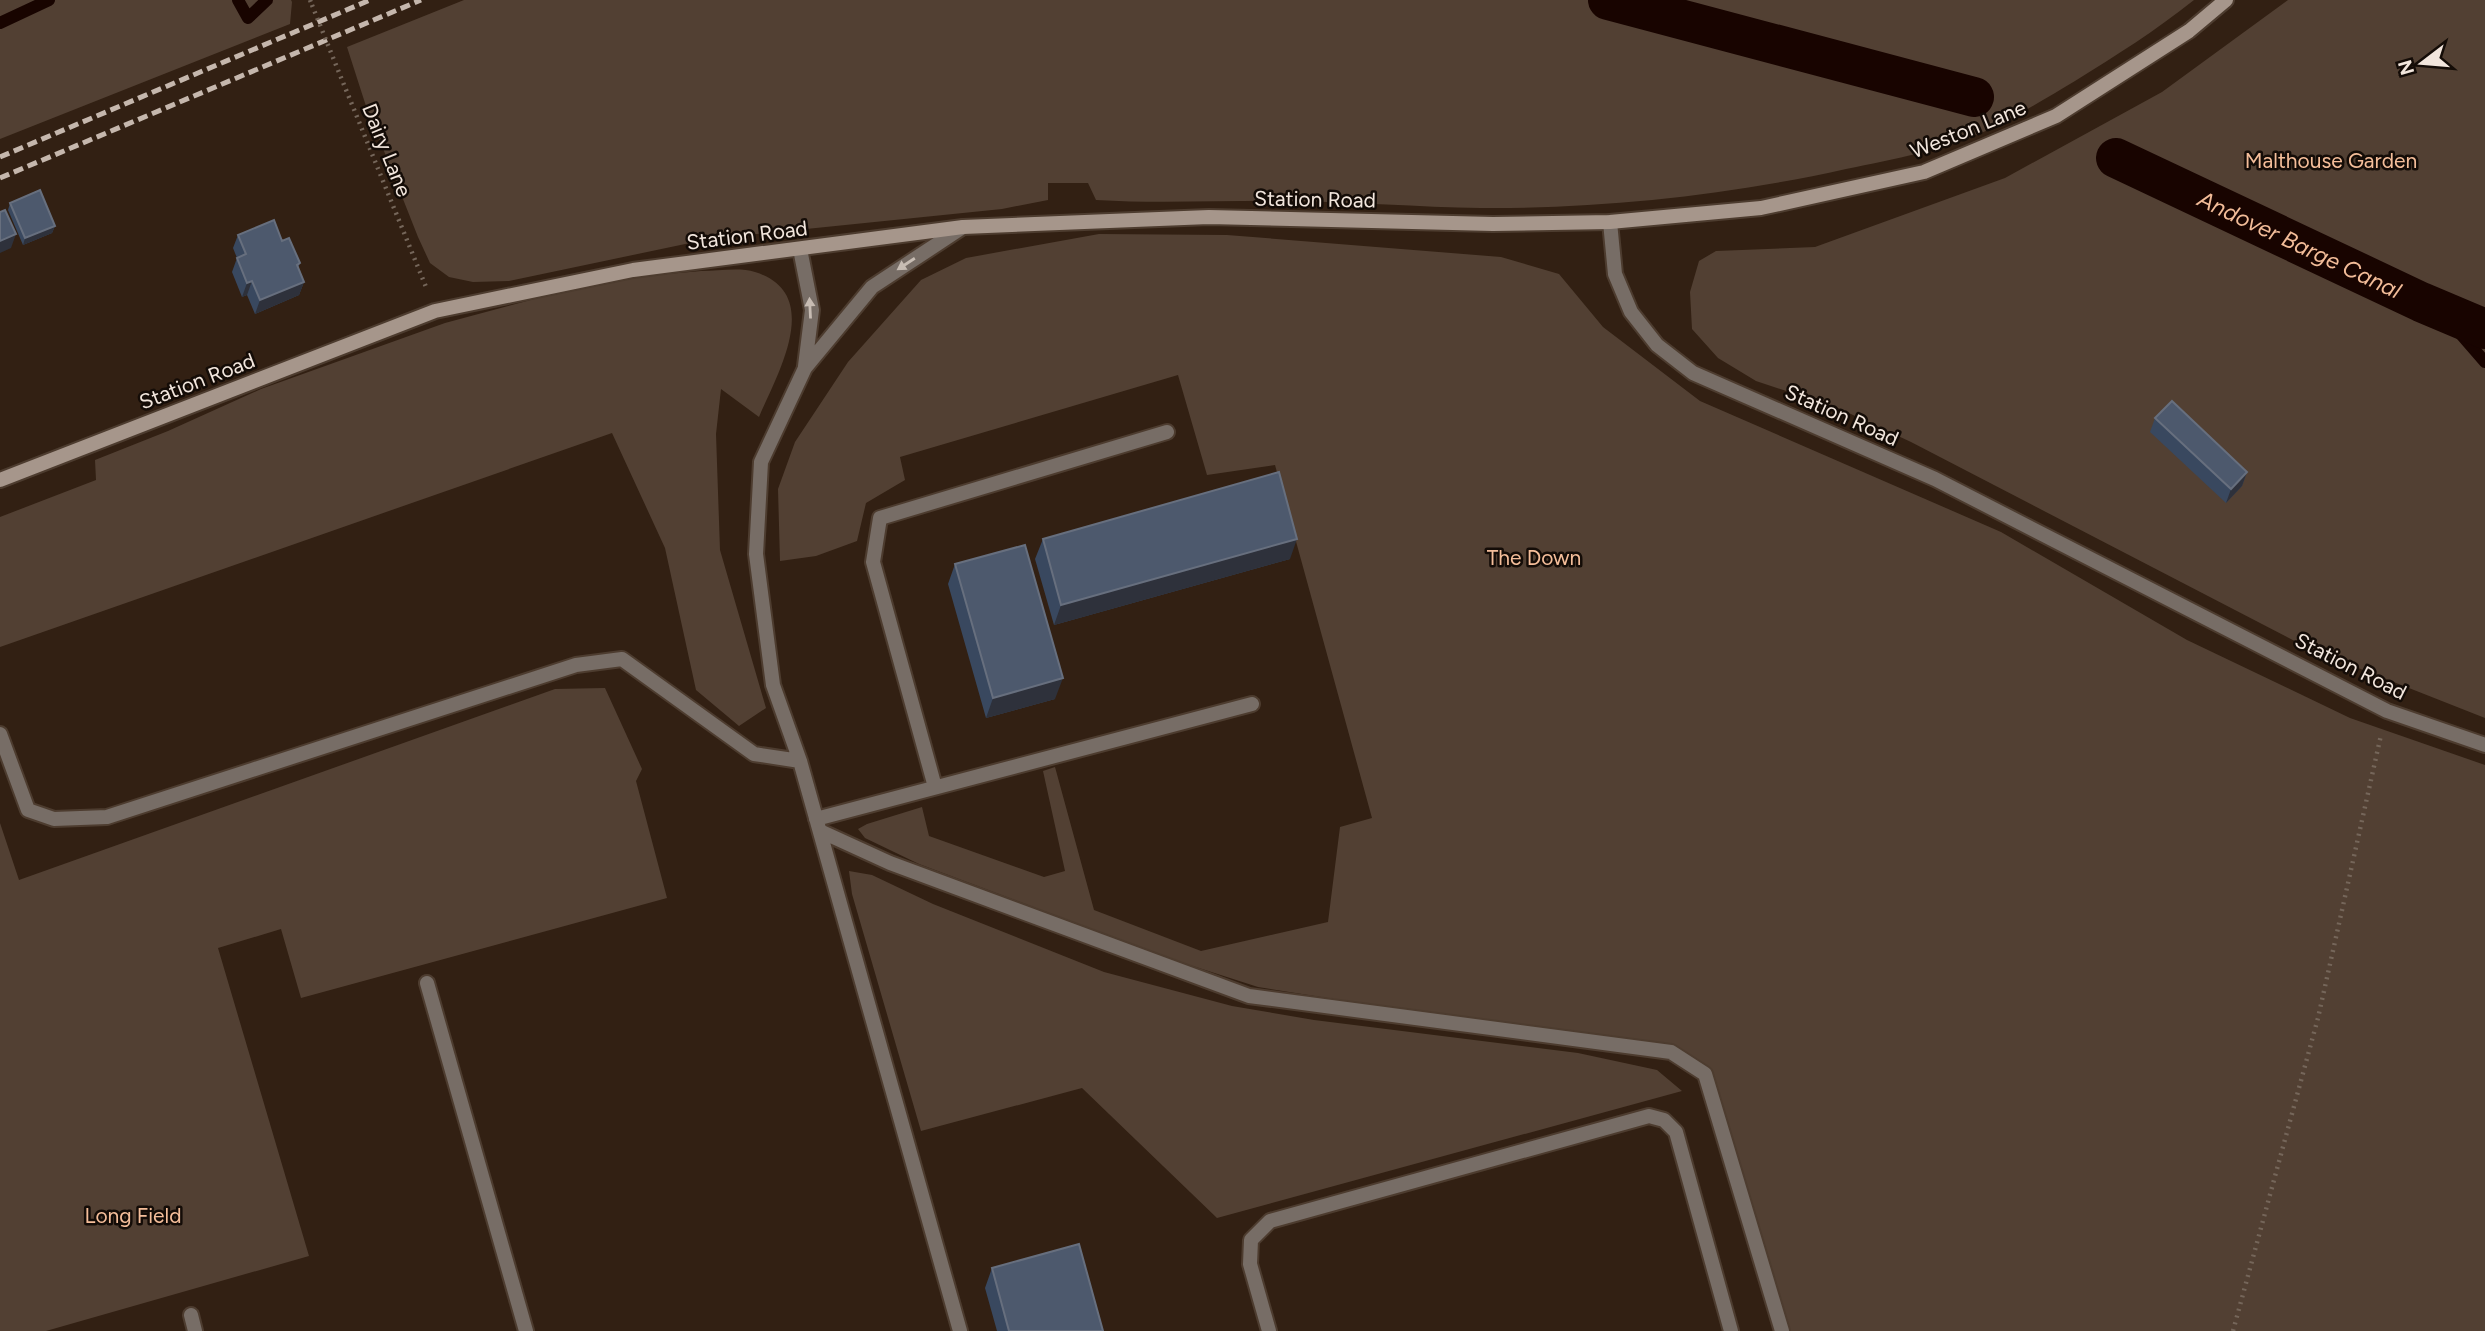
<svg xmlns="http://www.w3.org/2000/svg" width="2485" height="1331" font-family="Figtree,sans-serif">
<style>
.green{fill:#524033}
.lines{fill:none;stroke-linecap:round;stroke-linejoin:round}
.stream{stroke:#180400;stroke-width:12}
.canal{stroke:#180400;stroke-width:40}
.lane-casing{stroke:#4d3c2f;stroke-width:18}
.street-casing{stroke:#4d3c2f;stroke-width:18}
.secondary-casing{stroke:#4d3c2f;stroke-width:18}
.path{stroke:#75665a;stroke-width:4.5;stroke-dasharray:2 5;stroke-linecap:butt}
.lane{stroke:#776d66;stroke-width:14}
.street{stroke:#776d66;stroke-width:14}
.secondary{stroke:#a6968b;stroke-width:14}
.rail{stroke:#c5b7ad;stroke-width:5;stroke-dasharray:10 5;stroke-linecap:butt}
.path-bridge{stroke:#75665a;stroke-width:4.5;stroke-dasharray:2 5;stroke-linecap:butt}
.wall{fill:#39485f}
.shaded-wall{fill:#2e313b}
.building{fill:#4d596d;stroke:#676f7e;stroke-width:2}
.oneway{fill:#c7bcb3}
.labels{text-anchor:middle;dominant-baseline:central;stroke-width:5;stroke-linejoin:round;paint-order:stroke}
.street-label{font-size:21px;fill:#f2e6dd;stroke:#140c07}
.park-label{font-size:21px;fill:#f5be9a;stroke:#140c07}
.water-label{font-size:23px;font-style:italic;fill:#f2bc98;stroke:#140c07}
</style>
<rect width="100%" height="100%" fill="#322013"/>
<path class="green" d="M0,0H291L292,2L290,24L0,139Z
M464,0H2194C2155,31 2117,55 2075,81C2048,97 2019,115 1990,129C1946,150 1894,159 1846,169C1730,195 1600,209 1481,208C1418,207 1355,202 1291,201C1226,200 1161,204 1096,200L1088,183H1048V200L1002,209L709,239L509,281L473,282L449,277L430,263L418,237L365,103L347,47Z
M2288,0H2485V718L2310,649L1911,442L1838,408L1756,381L1718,358L1692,329L1690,292L1699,261L1716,251L1815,247L2005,178L2162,92Z
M1099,234L1227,235L1501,257L1559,274L1603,327L1700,401L2001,532L2187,640L2350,718L2485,765V1331H1775L1705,1074L1671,1052L1258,987L1174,960L919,864L865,838L858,829L867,824L922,807L929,836L1044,877L1065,871L1043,771L1055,767L1094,910L1201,951L1328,922L1340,827L1372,818L1275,465L1207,475L1178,375L900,457L905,480L866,503L857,541L816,556L780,561L778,489L795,442L848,362L921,280L966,258Z
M701,271C718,271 740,267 755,272C825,294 777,374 759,417L721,389L716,434L720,550L766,708L739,726L696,690L665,548L612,433L0,647V517L96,480L95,460L168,431L261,389L445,323L538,298L645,276Z
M605,688L642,769L636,781L667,898L301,998L281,929L218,948L309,1256L46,1331H0V823L19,880L555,689Z
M849,871L872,875L933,904L1104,972L1232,1006L1314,1020L1578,1053L1657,1070L1682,1091L1217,1218L1082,1088L921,1131L852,894Z"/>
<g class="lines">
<path class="stream" d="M238,0L248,18L267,0
M0,23L49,0
M2439,309L2485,362"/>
<g class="canal">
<path d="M1608,0L1974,97"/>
<path id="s1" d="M2116,158L2421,302L2485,329"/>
</g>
<g class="lane-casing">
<path id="lane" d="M800,249L812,310L805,366
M0,734L28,810L54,819L107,817L576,665L622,659L754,754L800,761
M935,787L873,562L880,518L1167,432
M816,819L1252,704
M820,831L890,863L1249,996L1671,1052L1705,1074L1782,1331
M427,983L526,1331
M191,1315L195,1331
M960,1331L800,761L773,685L756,554L761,462L805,368L872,287L963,227
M1269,1331L1250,1264L1251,1240L1270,1221L1649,1116L1664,1120L1676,1132L1731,1331"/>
</g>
<g class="street-casing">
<path id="street" d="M1610,222L1615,274L1631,312L1657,345L1693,373L1935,479L2387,711L2485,745"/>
</g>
<g class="secondary-casing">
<path id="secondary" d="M0,480L435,311L633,270L963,227L1209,217L1493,224L1610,222L1761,208L1924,172L2056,116L2189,31L2226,0"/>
</g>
<path class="path" d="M310,0L312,5
M338,70L426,287
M2233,1331L2318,1018L2381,735"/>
<use href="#lane" class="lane"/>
<use href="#street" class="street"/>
<use href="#secondary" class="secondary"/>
<path class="rail" d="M0,157L370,0
M0,178L421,0"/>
<path class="path-bridge" d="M312,5L338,70"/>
</g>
<path class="wall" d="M10,203L55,226L52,233L23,245L8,210Z
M238,235L282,241L300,263L298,268L304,282L299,295L255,314L247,295L242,297L232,272L237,258L233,248Z
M2155,418L2247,472L2242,486L2226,503L2150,432Z
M1043,539L1290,559L1054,625L1035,559Z
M955,564L1055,699L986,718L948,584Z
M992,1268L1103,1331H997L985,1288Z"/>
<path class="shaded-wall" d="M55,226L52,233L23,245L25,238Z
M16,234L11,248L0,253V241Z
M252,281L247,295L242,297L247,283Z
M304,282L299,295L255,314L260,300Z
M2247,472L2242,486L2226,503L2231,489Z
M1297,539L1290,559L1054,625L1061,605Z
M1063,678L1055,699L986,718L993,698Z"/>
<path class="building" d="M40,190L55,226L25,238L10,203Z
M5,210L16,234L0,241V212Z
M274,220L282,241L289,238L300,263L297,265L304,282L260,300L252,281L247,283L237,258L246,254L238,235Z
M2172,401L2247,472L2231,489L2155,418Z
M1279,472L1297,539L1061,605L1043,539Z
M1025,545L1063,678L993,698L955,564Z
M1079,1244L1103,1331H1009L992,1268Z"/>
<defs><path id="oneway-solid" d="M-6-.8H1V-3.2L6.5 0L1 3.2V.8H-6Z" transform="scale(1.75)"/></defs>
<g class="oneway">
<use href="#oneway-solid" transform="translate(906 264) rotate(147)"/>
<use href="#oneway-solid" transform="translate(810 308) rotate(-93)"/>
</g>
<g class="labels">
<g class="street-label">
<text transform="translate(1968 129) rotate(-22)">Weston Lane</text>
<text transform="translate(387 150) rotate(68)">Dairy Lane</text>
<text transform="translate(1315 199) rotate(1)">Station Road</text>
<text transform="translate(747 235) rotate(-7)">Station Road</text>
<text transform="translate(197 381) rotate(-21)">Station Road</text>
<text transform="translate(1842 415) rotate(24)">Station Road</text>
<text transform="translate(2351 666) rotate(27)">Station Road</text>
</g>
<g class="park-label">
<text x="2331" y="160">Malthouse Garden</text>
<text x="1534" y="557">The Down</text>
<text x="133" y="1215">Long Field</text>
</g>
<g class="water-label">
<text stroke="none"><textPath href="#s1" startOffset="203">Andover Barge Canal</textPath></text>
</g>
</g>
<g transform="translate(2422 63) rotate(254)" stroke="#140c07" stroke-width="5" paint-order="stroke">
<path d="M0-5L12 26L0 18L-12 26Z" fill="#f2e6dd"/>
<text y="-10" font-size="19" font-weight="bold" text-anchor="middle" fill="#f2e6dd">N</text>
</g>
</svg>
